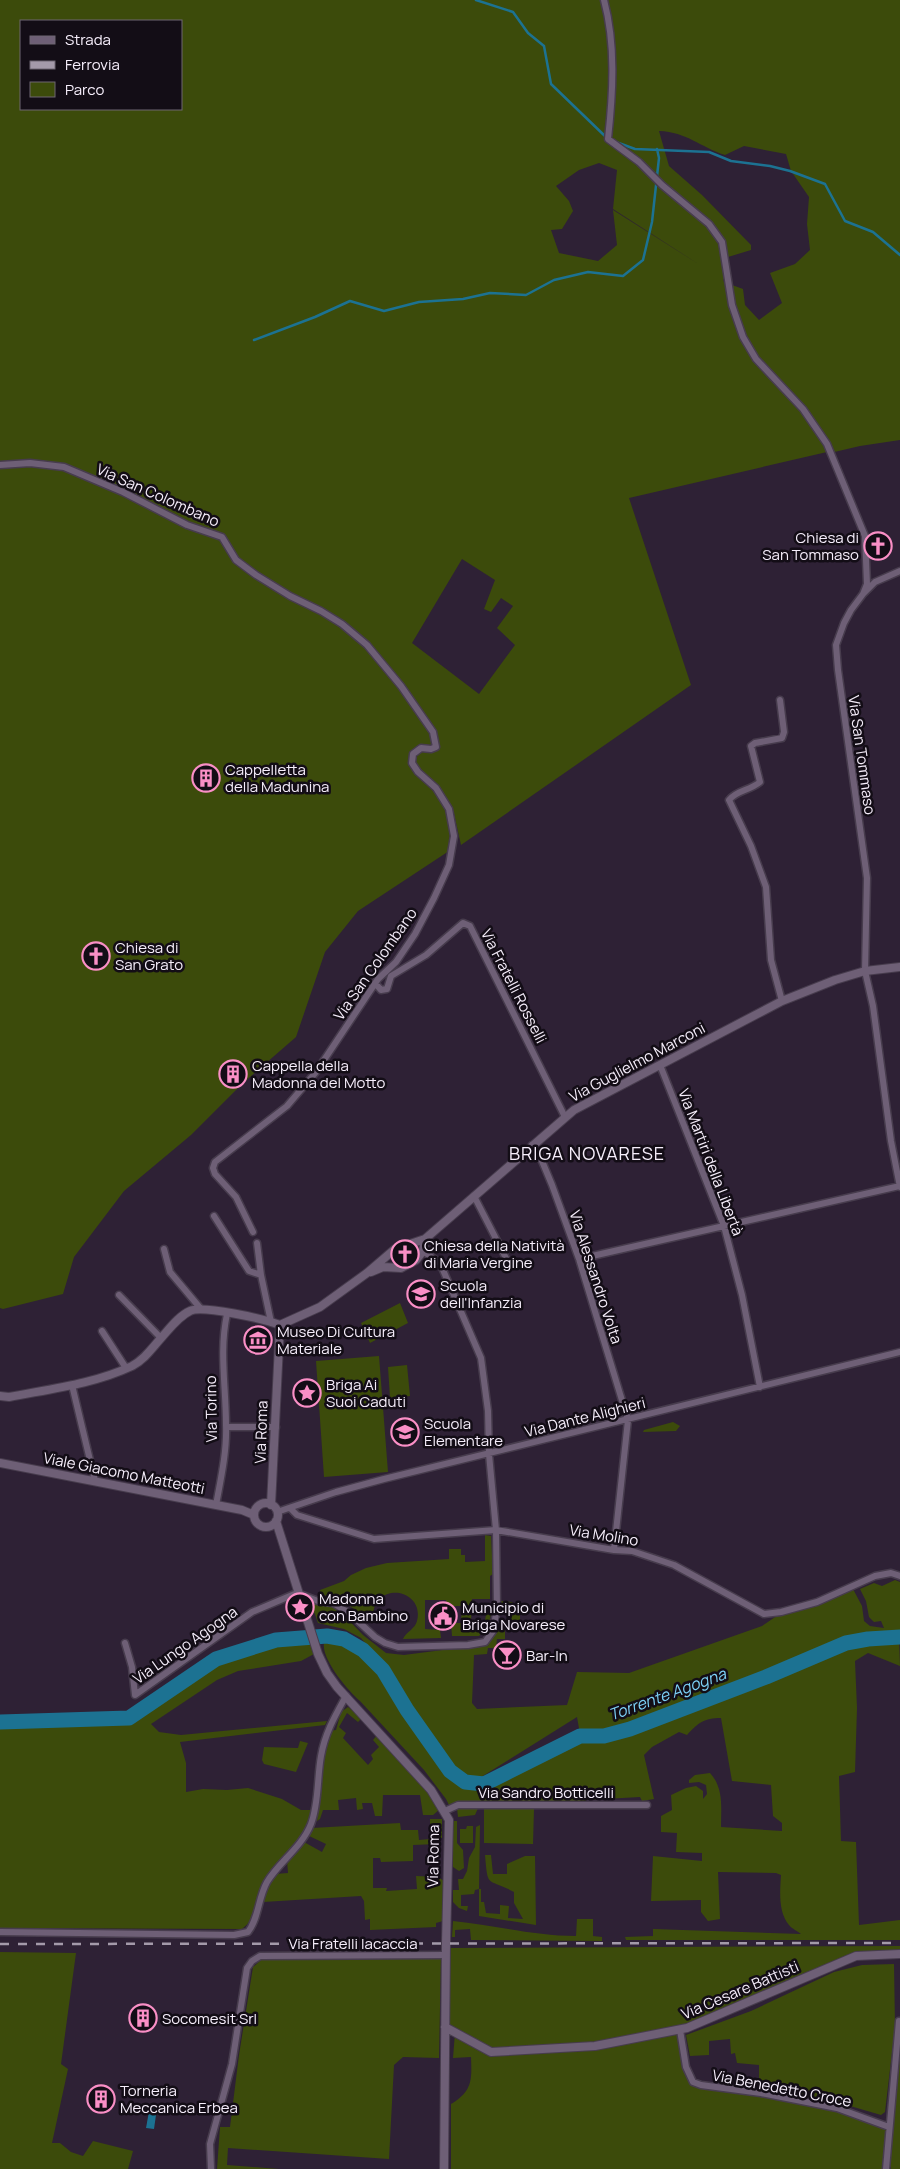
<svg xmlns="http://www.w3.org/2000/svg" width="900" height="2169" font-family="Manrope,sans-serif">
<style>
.green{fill:#3c4b0b;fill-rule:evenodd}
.water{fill:#1c7292}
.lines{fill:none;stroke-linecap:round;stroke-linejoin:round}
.stream{stroke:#1c7292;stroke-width:2.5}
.river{stroke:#1c7292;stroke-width:15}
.minor-casing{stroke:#473c4d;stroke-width:9}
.tertiary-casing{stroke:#473c4d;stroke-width:10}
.minor{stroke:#6e5f76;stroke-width:6}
.tertiary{stroke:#6e5f76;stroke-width:8}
.rail{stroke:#a49aaa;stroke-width:2.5;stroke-dasharray:9 9;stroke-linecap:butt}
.labels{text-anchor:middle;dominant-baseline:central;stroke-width:5;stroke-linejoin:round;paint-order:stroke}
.street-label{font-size:15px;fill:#f6eefb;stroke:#130d16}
.poi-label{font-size:15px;fill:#f6eefb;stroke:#130d16;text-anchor:start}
.water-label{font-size:16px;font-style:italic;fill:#7dd1f6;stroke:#130d16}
.quarter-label{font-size:18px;letter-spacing:1px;fill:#f6eefb;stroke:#130d16}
</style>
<rect width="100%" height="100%" fill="#2e2135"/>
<path class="green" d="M0,0H900V440L860,446L830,453L804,408L758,358L744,336L734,304L732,285L723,279L741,337L755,360L802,409L827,452L629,498L691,685L461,845L453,809L437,787L413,762L414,755C422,750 429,751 437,748C439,725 405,689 392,670L387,672C398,688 437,727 435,746L430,748L420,747L412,753C410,774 436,789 446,808C451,818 450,840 449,851L358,911L325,952L296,1037L242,1084L191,1135L124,1191L74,1257L63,1294L3,1309L0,1308ZM21,21H181V109H21ZM659,131C687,132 700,147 725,155L744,146L786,154L791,171L809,197L807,224L810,250L795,264L770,273L782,303L759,320L745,305L743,289L732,285L728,257L751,250V245L702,195L669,166ZM599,163L617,170L613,209L700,265L613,210L617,245L598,261L559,253L551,230L562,229L573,211L569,201L556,186L579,170ZM462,559L495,580L484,609L491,612L501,598L513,606L497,628L515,645L479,694L412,643Z
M400,1303L408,1323L370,1343L361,1323Z
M379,1356L388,1472L324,1477L316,1361Z
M407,1365L410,1396L390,1398L388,1367Z
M673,1422L680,1426L676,1431L643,1432L644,1430Z
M485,1535L491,1536L493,1574L490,1576V1599H472L471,1621H485L486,1614H491L488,1626L479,1636H452L451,1623H461L462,1606H447L446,1600H425V1629L440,1630L441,1638L403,1639C406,1632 415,1629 417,1621C425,1590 377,1580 373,1614L361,1615C346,1603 341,1597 321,1595L320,1590L344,1581L351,1575L366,1568L387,1563L449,1559V1549H461V1555H465V1562L485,1561Z
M895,1580L900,1582V1635L845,1641L630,1728L604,1734H580L577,1717L478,1779L460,1775L442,1755L410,1709L396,1681L361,1638L344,1629L318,1623L311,1603L329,1604L336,1607L363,1635L386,1653L404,1655L481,1645L494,1633L501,1621H505V1639H497L496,1648H488L487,1654L474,1655L472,1703L477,1709L567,1705L577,1672L629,1673L762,1626L781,1613L853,1589L862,1606L864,1621L870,1626L884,1628L881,1621L874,1622L869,1617L866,1601L860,1589L874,1583L882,1586Z
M501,1601L512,1602L520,1609V1624L511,1625L510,1610H501Z
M308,1637L314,1654L301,1661L238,1671L217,1680L151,1724L159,1732L181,1735L327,1721L325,1725L180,1742L186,1763V1792L203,1789L227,1790L248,1788L282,1799L301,1810H311C309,1840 284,1850 269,1874C258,1894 261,1914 242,1929L0,1928V1724L130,1720L217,1664Z
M899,1637L900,1666L868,1653L855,1661L857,1708L855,1772L839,1776L841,1841L856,1842L859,1925L900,1920V1940H626L625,1937L653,1936V1929L801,1934C798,1931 792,1929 789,1925C778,1912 780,1891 781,1875L776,1873L718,1872L720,1919L708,1921L701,1912V1900L651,1901L653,1856L702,1861V1853L676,1852L677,1833L661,1832V1816L672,1810L671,1795L686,1788L696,1786L703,1791V1799L707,1794L706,1785L699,1782L689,1783V1780L695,1775L710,1773C724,1788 721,1808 721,1827L782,1831V1823L773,1816L771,1785L732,1781L721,1718C704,1718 698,1723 687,1735L679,1732L652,1747L644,1755L654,1799L642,1801L640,1797L586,1800L585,1803H544L543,1801H505L504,1803L456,1802L449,1805L446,1799L424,1770L360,1701C348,1691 321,1659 324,1643L338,1644L358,1652L369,1660L380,1679L399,1701L449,1772L465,1783L484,1785L580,1737L605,1736L630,1730L766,1678L846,1644Z
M348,1707L362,1718L358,1722L347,1713L339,1727L346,1733L343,1738L368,1765L373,1759L371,1755L379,1747L373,1740L378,1734L431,1794L439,1810L433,1815H423L420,1795H383L382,1816H375L372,1803H362L363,1809L357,1810L356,1798L338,1800L339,1810H323L320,1819L317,1821L322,1755L328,1731L336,1730L341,1712Z
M300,1741L308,1743L296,1772L264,1764L262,1760L264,1747L298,1748Z
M459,1806H479L475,1815L458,1817L457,1808Z
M484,1809H534L533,1844L484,1843Z
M430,1819H442V1838H437V1844L413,1845V1861L381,1862L380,1858H373V1888H387L386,1891L417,1889L416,1876L438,1877L444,1881L443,1921L436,1923V1927L370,1930V1919L365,1920L364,1901L361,1896L263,1902L262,1898L275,1874L288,1873L287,1860L304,1842L322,1852L326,1844L307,1835L312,1828L400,1823L401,1830H418L419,1840L430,1839Z
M453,1821H457V1843L463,1850L464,1868L459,1871L453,1867Z
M480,1825L479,1889H481V1902H484L486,1913L500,1914V1905L509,1906L508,1918L523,1919L514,1903V1892C487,1877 488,1890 485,1855H491L493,1874H507V1864L525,1856H535L536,1925L479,1916V1889L475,1890L474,1894L461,1895V1906H468L467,1911L459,1908L453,1902V1890H459L458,1879H463L467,1871L469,1858L475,1847L476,1827Z
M467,1826H473V1843H460V1829H466Z
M577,1919H593V1936L602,1937V1941L471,1940L470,1929L455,1930V1937H452L453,1921C494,1925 534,1936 576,1936Z
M900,1946V1950L857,1952L843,1958L708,2017L686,2024L594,2043L493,2048L447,2024V1948Z
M0,1952L76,1953L61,2064L68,2069L52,2143H60L71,2152L83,2156L93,2141L133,2151L128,2169H0Z
M441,1958L439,2058L403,2057L394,2065L389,2159L228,2148L227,2165L279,2169H217L220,2127H230L239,2055L253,1967L261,1960Z
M894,1964L895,2027L885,2112L881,2115L833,2101L759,2088V2065L737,2063L735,2053L731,2054L730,2039L709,2041V2055L690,2056L686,2035L751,2011L834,1972L862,1965Z
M680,2030L686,2067L694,2082L837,2108L893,2128L900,2053V2169H891V2167L887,2166L886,2169H451V2104C472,2091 472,2081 471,2057L453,2058L455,2033L491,2052L595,2046Z"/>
<path class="water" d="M150,2106L157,2108L154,2129L146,2128Z"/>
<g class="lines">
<path class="stream" d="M476,0L513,12L528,33L544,46L551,84L607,138
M616,142L635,149L709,152L731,161L770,166L790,171L825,184L845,221L873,232L900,255
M254,340L315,317L350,301L384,311L419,302L463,299L490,293L526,295L554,280L588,272L623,276L643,260L652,222L659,158L657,149"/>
<path class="river" d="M0,1722L129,1718L216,1659L276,1640L327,1636L344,1639L363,1650L383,1670L407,1710L450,1771L465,1782L484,1784L580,1736H604L630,1729L766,1677L846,1643L868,1639L900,1637"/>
<g class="minor-casing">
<path id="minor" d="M604,0C616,45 613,93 608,139L639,162L662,185L709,224L722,242L732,305L743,337L756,359L803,409L827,444L865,536L867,584L863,594
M0,465L30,463L64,467L123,492L187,525L222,537L236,560L256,575L290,596L321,611L342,624L367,645L401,686L433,732L436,747L431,749L421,748L413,754L412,763L418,772L436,788L449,809L454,836L449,865L434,898L415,934L396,962L378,979L316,1072L287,1106L215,1162L213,1168L215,1174L236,1197L253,1232
M900,571L875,582L863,594L851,610L844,623L836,645L838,670L867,878L865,971L873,1006L891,1141L900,1187
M780,700L784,732L782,738L755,743L751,746L760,782C749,791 737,790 729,800L751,846L766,887L771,960L782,1001
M375,983L381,990L387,989L391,976L426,955L463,923L470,926L565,1117
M660,1065L724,1226L742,1295L760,1387
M532,1145L542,1161L552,1185L579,1259L628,1420L614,1550
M474,1196L509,1264
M214,1216L249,1271L261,1275
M257,1243L261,1275L271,1322
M164,1249L170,1272L201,1309
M579,1259L900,1186
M119,1295L161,1338
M102,1331L126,1368
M72,1385L95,1481
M226,1427H276
M216,1505C221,1478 227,1451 226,1425C226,1386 219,1352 227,1314
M290,1508L297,1515L374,1539L496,1530L614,1550L632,1551L674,1565L764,1614L781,1612L817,1602L875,1576L891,1573L900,1576
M277,1512L336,1492L384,1479L900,1352
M125,1643L132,1667L135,1695L252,1612L297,1593L318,1601L333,1603L349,1613L375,1637L385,1643L398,1647L468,1645L485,1642L493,1631L497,1608L496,1530L489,1454L488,1411L481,1358L440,1263L423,1251
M445,1811L458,1805H647
M0,1932L234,1935L248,1932C259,1918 258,1898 267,1882C279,1862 302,1847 311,1824C319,1803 317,1778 321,1756C325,1733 335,1716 346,1696
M680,2030L686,2067L693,2082L701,2085L761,2093L837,2108L889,2127
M211,2169L210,2144L232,2064L247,1968L252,1961L260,1956L446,1955
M886,2169L899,2021"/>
</g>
<g class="tertiary-casing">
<path id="tertiary" d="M371,1272L383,1267L401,1268L416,1260L423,1251L425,1239
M280,1325L320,1307L367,1273L395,1249L425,1239L574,1110L782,1001L835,980L865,971L900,967
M0,1396L9,1397C50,1389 94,1384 132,1366C145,1359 152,1348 162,1337C170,1328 179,1316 190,1311C202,1305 265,1319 280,1325
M0,1463L242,1510L254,1515
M254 1515a12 12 0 1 1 24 0a12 12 0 1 1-24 0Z
M271,1505L280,1325
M276,1521L318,1654L327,1673L337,1687L431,1790L449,1820L446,1943L444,2169
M445,2027L491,2052L595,2046L687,2028L856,1956L900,1954"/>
</g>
<use href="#minor" class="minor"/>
<use href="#tertiary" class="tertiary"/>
<path class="rail" d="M0,1944L900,1943"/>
</g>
<defs>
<g id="church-ring" transform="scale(1.4375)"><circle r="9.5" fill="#130d16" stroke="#fa8fc6" stroke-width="1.5"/><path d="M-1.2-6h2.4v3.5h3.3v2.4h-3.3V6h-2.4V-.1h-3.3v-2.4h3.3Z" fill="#fa8fc6"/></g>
<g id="building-ring" transform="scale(1.4375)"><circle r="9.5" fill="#130d16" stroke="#fa8fc6" stroke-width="1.5"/><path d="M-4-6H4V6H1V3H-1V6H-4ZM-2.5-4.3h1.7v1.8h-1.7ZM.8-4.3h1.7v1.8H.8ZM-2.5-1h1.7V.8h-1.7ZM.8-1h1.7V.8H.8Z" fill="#fa8fc6"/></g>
<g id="school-ring" transform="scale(1.4375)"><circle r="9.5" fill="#130d16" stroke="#fa8fc6" stroke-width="1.5"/><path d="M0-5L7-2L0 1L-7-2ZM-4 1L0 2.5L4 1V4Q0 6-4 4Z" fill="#fa8fc6"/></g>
<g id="museum-ring" transform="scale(1.4375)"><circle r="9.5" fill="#130d16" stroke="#fa8fc6" stroke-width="1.5"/><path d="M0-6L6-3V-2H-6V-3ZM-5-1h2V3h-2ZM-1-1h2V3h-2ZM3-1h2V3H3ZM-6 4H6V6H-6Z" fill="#fa8fc6"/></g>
<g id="sight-ring" transform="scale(1.4375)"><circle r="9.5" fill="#130d16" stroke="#fa8fc6" stroke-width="1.5"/><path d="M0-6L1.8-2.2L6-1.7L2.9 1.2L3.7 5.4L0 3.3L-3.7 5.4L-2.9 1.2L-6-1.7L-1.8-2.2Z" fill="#fa8fc6"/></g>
<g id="civic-ring" transform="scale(1.4375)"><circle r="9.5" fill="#130d16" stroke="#fa8fc6" stroke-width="1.5"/><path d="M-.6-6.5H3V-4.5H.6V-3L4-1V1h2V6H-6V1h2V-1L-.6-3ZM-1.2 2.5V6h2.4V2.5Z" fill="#fa8fc6"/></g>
<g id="bar-ring" transform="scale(1.4375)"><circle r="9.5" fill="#130d16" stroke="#fa8fc6" stroke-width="1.5"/><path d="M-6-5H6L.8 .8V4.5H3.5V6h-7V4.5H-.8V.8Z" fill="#fa8fc6"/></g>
</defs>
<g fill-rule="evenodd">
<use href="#church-ring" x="878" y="546"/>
<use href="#building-ring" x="206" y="778"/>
<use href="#church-ring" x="96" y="956"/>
<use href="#building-ring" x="233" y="1074"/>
<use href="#church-ring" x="405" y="1254"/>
<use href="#school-ring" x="421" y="1294"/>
<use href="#museum-ring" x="258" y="1340"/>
<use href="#sight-ring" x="307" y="1393"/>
<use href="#school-ring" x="405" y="1432"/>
<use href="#sight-ring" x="300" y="1607"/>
<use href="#civic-ring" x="443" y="1616"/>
<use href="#bar-ring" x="507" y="1655"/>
<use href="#building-ring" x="143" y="2018"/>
<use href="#building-ring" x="101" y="2099"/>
</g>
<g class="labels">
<g class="street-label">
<text transform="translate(158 495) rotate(24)">Via San Colombano</text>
<text transform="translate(862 755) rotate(82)">Via San Tommaso</text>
<text transform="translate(375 964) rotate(-55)">Via San Colombano</text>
<text transform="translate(514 986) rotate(63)">Via Fratelli Rosselli</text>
<text transform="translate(637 1062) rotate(-28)">Via Guglielmo Marconi</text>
<text transform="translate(711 1162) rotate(69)">Via Martiri della Libertà</text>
<text transform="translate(596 1277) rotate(72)">Via Alessandro Volta</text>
<text transform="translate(211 1409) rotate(-91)">Via Torino</text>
<text transform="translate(585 1417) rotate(-14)">Via Dante Alighieri</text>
<text transform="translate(261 1432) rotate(-88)">Via Roma</text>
<text transform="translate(124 1473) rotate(11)">Viale Giacomo Matteotti</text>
<text transform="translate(604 1535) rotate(9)">Via Molino</text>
<text transform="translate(185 1645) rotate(-35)">Via Lungo Agogna</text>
<text x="546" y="1792">Via Sandro Botticelli</text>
<text transform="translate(433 1856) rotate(-89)">Via Roma</text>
<text x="353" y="1943">Via Fratelli Iacaccia</text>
<text transform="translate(740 1990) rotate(-23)">Via Cesare Battisti</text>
<text transform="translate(782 2088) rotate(11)">Via Benedetto Croce</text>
</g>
<g class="poi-label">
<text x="859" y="537" text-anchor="end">Chiesa di<tspan x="859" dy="17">San Tommaso</tspan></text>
<text x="225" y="769">Cappelletta<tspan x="225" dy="17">della Madunina</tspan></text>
<text x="115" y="947">Chiesa di<tspan x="115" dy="17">San Grato</tspan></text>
<text x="252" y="1065">Cappella della<tspan x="252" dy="17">Madonna del Motto</tspan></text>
<text x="424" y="1245">Chiesa della Natività<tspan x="424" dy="17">di Maria Vergine</tspan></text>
<text x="440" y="1285">Scuola<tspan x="440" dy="17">dell'Infanzia</tspan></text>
<text x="277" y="1331">Museo Di Cultura<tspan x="277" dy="17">Materiale</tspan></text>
<text x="326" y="1384">Briga Ai<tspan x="326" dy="17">Suoi Caduti</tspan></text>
<text x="424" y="1423">Scuola<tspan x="424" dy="17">Elementare</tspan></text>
<text x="319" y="1598">Madonna<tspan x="319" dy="17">con Bambino</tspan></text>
<text x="462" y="1607">Municipio di<tspan x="462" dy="17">Briga Novarese</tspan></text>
<text x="526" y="1655">Bar-In</text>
<text x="162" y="2018">Socomesit Srl</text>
<text x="120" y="2090">Torneria<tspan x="120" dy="17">Meccanica Erbea</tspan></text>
</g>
<g class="water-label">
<text transform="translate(667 1694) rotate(-20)">Torrente Agogna</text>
</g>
<g class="quarter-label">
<text x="587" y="1153">BRIGA NOVARESE</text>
</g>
</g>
<rect x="20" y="20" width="162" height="90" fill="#130d16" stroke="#6e6772"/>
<rect x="30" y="36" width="25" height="8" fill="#6e5f76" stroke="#6e6772"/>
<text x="65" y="45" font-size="15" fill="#f6eefb">Strada</text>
<rect x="30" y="61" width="25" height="8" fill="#a49aaa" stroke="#6e6772"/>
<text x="65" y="70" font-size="15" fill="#f6eefb">Ferrovia</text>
<rect x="30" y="82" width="25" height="15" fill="#3c4b0b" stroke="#6e6772"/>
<text x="65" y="95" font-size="15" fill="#f6eefb">Parco</text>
</svg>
